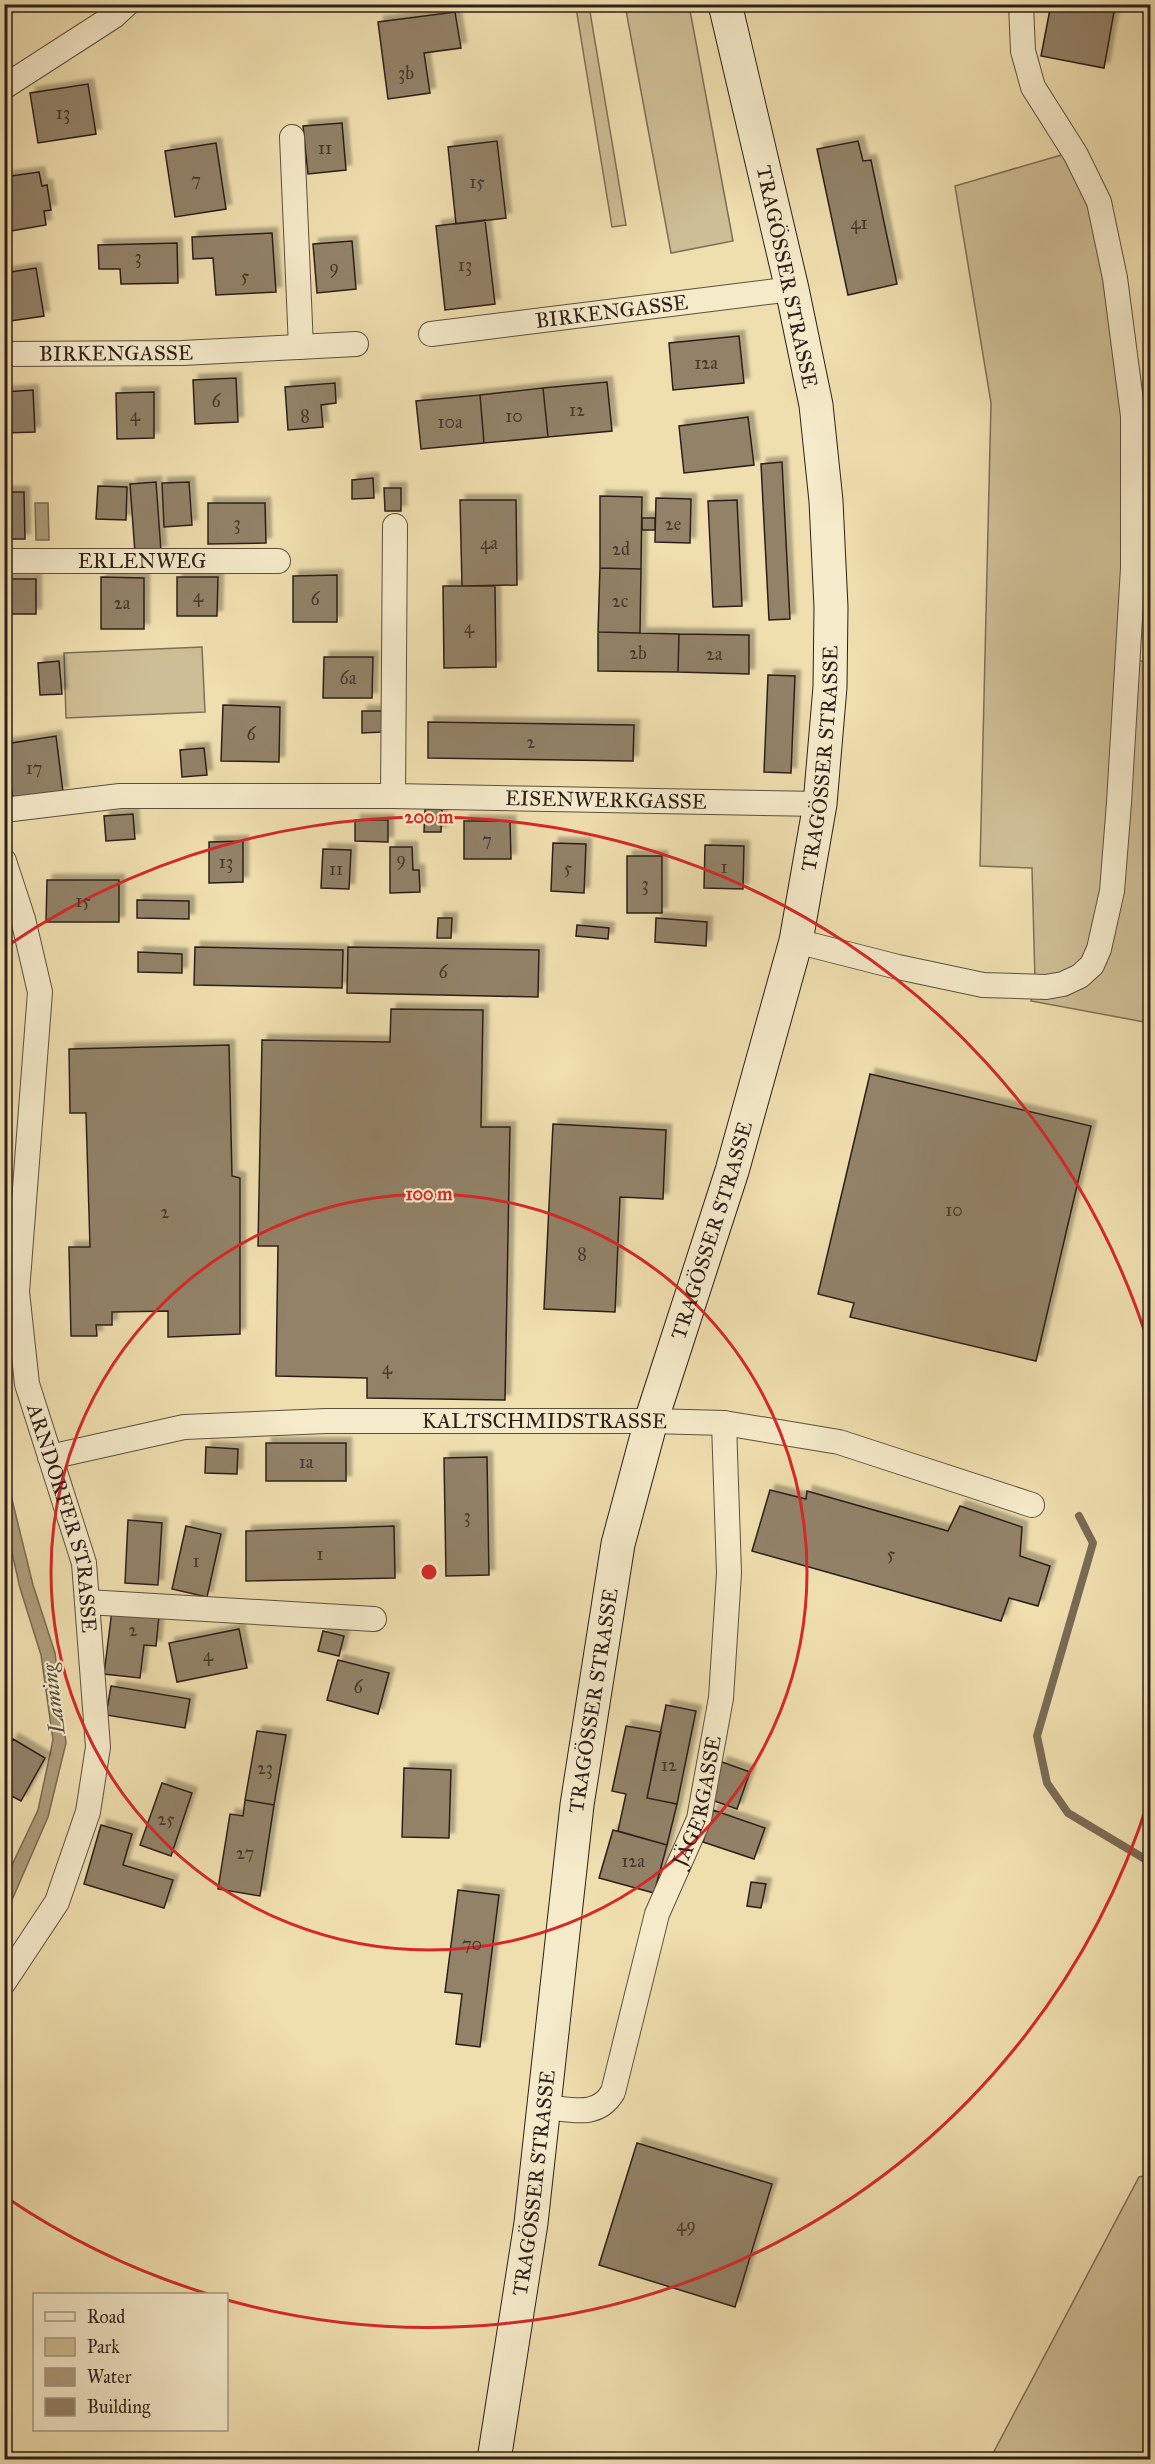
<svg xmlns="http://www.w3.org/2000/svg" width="1155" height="2464" font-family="'IM FELL Great Primer',serif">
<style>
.green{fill:#cebe95;stroke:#7e6e58;stroke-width:1.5}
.water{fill:#ad9d7c;stroke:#7a6b55;stroke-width:1.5}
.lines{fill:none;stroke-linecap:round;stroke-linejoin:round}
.stream{stroke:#7a6b55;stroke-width:8}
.building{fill:#928267;stroke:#2d1f1a;stroke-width:1.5;filter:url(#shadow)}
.street-casing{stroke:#5e4f3f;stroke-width:26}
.secondary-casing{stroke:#2d1f1a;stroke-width:35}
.street{stroke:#f5eaca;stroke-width:24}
.secondary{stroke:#f5eaca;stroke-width:33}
.ring{fill:none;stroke:#d62828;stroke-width:3}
.labels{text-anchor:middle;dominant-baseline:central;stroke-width:4.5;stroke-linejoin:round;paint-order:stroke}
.number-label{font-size:18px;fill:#46382d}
.street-label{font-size:21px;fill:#2d1f1a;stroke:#f5eaca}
.water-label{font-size:22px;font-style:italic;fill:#5a4b3c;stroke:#f5eaca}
.centre{fill:#d62828;stroke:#f5eaca;stroke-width:3}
.ring-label{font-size:18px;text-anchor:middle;font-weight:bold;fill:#d62828;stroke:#f5eaca;stroke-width:4.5;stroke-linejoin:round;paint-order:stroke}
</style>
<defs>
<filter id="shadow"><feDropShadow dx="5.5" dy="-5.5" stdDeviation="1.5" flood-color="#0004"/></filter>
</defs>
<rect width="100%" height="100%" fill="#efdeae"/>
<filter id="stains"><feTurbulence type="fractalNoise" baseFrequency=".00333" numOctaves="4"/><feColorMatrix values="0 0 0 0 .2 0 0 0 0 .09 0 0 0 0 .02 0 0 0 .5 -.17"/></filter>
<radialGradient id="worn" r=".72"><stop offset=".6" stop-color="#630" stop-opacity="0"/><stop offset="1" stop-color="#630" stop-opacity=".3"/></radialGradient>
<path class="green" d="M625,5H689L733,241L671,253Z
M589,6L626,225L612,227L576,8Z
M1082,149L1099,176L1115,221L1128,316L1136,660L1150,663V1023L1031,1001L1035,981L1032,868L980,866L991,403L955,186Z
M202,647L205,712L66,718L64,653Z
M1150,2175V2459H990L1139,2177Z"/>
<path class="water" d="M35,503H48L49,540H36Z
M4,988L10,1059L5,1069H4Z
M5,1471L33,1585L55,1653L66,1743L48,1817L5,1916V1880L38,1810L53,1740L41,1655L20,1588L5,1522Z"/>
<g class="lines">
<path class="stream" d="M1079,1516L1093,1543L1037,1736L1047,1783L1068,1813L1150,1862"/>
</g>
<path class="building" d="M1051,4H1075L1114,12L1104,68L1041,56Z
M455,12L461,48L424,53L430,93L388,99L378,22Z
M88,84L96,134L38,143L30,93Z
M342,123L346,170L308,174L303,126Z
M497,141L506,218L456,224L448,147Z
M858,141L863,161L871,160L897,284L848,295L817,149Z
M216,143L226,209L175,217L165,151Z
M39,172L42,186L47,185L51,210L44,211L46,225L5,232L4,177Z
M485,220L495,304L445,310L436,226Z
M272,233L276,292L216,295L213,258L193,259L192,237Z
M352,241L356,289L317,293L313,244Z
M177,243L178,283L121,284L120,269H99L98,245Z
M36,268L44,316L4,322V273Z
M739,336L744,383L673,390L669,343Z
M236,378L238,422L195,424L193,380Z
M607,382L612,431L548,437L543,388Z
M335,383L336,403L321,405L323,427L288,430L285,387Z
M543,388L548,437L484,443L480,395Z
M33,390L35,432L4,433V392Z
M154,392V438L117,439L116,393Z
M480,395L484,443L421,449L416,401Z
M748,417L754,465L684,473L679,426Z
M782,462L790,619L769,620L761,464Z
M373,478L374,498L352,499V480Z
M156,482L161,551L135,553L130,484Z
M189,482L192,525L164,527L162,483Z
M98,486L127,487L126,520L96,519Z
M384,488H401V511H385Z
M4,492H24L25,539H4Z
M600,496L642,497L641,569L600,568Z
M656,498L691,499L690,543L655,542Z
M460,500H516L517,585L462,586Z
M737,500L742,606L713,607L708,501Z
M208,503H265L266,543L208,544Z
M642,518H655V530H642Z
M600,568L641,569L640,633L598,632Z
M337,575V622H293V576Z
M101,577L144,578V629H101Z
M177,577H218L217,616H177Z
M4,579H36V614H4Z
M443,586H495L496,667L444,668Z
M598,632L679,634L678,672L598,671Z
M679,634L749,635V674L678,672Z
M324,657H373L372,698H323Z
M59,661L62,694L40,695L38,663Z
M768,675L795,676L791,773L764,772Z
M223,705L280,707L279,762L221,761Z
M362,711H382V732L362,733Z
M428,722L634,725L633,761L428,758Z
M56,736L63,792L13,799L5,744Z
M204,748L207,775L182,777L180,750Z
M425,809H442L441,832H424Z
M133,814L135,839L106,841L104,816Z
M355,820H388V842L355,841Z
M464,821H510L511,859H464Z
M243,841V882L209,883V842Z
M553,843L586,844L584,893L551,891Z
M705,845L744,846L743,889L704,888Z
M390,847H412L413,870H419L420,892L390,893Z
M323,849L351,850L349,889L321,888Z
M627,856H662V913H627Z
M47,880H119V922H46Z
M137,900L189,901V919L137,918Z
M438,918H452L451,938H437Z
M656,918L707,922L706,946L655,942Z
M577,925L609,928L608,939L576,936Z
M195,947L343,950L342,988L194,985Z
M348,947L539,950L538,997L347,993Z
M138,952L182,954V973L138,972Z
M391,1009L483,1010L481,1127H510L505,1400L367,1398V1378L276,1376L278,1246H258L262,1040L390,1042Z
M229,1045L232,1176L240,1178V1334L168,1337V1311L112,1312V1325H96L97,1336H71L69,1247H90L86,1113H70L69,1049Z
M870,1074L1091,1126L1036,1361L850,1317L854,1303L818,1294Z
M553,1124L666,1130L663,1199L620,1197L615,1312L544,1309Z
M266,1443H346V1481H266Z
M206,1447L238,1449L237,1474L205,1473Z
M487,1457L489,1575L446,1576L444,1458Z
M770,1490L806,1499L807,1491L948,1531L960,1506L1022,1527L1020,1556L1050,1566L1038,1606L1009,1598L1001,1621L752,1551Z
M128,1520L162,1523L158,1585L125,1583Z
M186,1526L221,1534L207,1597L172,1589Z
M394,1526L395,1578L246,1581V1531Z
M112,1610L159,1616L156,1646L144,1645L140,1678L104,1674Z
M239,1629L247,1668L177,1682L169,1643Z
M323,1631L344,1636L339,1656L318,1651Z
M338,1660L389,1673L378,1714L327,1700Z
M111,1686L190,1699L185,1728L106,1715Z
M666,1705L696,1711L677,1804L647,1798Z
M626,1726L661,1732L647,1798L677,1804L667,1845L618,1831L626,1794L612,1791Z
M257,1731L286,1735L274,1805L245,1800Z
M13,1739L45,1758L21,1801L4,1792V1755Z
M722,1762L750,1772L737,1809L709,1799Z
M404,1768L451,1770L449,1838L402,1837Z
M162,1783L192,1793L171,1856L140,1845Z
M245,1800L274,1805L260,1896L218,1889L230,1814L243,1816Z
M713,1810L765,1828L754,1859L703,1842Z
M101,1825L132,1834L123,1865L173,1880L164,1908L84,1884Z
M613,1830L667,1845L654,1893L599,1878Z
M751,1882L766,1884L761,1908L747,1906Z
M458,1890L499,1895L480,2047L456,2044L462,1994L445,1992Z
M637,2143L772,2184L735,2307L599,2265Z"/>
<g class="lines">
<g class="street-casing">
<g id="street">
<path d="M4,87L114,16L127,4"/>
<path d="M292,137L301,347"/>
<path id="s1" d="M431,334L792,289"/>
<path id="s2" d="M4,354L182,353L356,344"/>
<path id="s3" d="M395,526L393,796L820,804"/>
<path id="s4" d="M4,561H278"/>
<path d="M4,810L120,796H393"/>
<path id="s5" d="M4,861L23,919L40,992L17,1292L27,1384L84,1563L98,1747L88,1812L57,1902L4,1982"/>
<path d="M796,941L898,967L983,985L1046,987L1063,984L1080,976L1092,965L1099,949L1112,891L1119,803L1133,568V416L1115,278L1099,202L1076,155L1033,87L1023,51L1021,4"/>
<path id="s6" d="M50,1457L184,1427L326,1421H651L724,1423L839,1442L1032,1505"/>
<path d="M87,1602L374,1619"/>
<path id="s7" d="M544,2107C571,2109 597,2119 613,2092L657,1914L699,1819L721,1698L729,1573L724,1423"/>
</g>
</g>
<g class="secondary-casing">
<g id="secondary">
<path id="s8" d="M494,2460L531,2223L577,1805L618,1544L651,1421L732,1171L796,941L820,804L830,687L831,607L826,501L816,405L792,289L725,4"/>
</g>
</g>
<use href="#street" class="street"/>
<use href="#secondary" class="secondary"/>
</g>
<g class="ring">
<circle cx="429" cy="1572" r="378"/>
<path d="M1149 1799A755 755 0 0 1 227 2300M208 2294A755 755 0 0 1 7 2198M7 946A755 755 0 0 1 1149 1345"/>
</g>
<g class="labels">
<g class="number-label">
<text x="406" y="73">3b</text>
<text x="63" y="113">13</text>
<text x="325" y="148">11</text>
<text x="196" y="180">7</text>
<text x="477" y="182">15</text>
<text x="859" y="223">41</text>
<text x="138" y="257">3</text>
<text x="465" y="265">13</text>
<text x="334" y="267">9</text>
<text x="245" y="276">5</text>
<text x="706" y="363">12a</text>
<text x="216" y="401">6</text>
<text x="577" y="410">12</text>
<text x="135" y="415">4</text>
<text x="305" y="416">8</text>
<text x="514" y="416">10</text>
<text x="450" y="422">10a</text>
<text x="237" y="523">3</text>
<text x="673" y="524">2e</text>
<text x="489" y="543">4a</text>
<text x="621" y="549">2d</text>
<text x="198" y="596">4</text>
<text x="315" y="599">6</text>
<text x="620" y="601">2c</text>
<text x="122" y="603">2a</text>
<text x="469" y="627">4</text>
<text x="638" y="653">2b</text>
<text x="714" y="654">2a</text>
<text x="348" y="678">6a</text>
<text x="251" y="734">6</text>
<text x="531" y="742">2</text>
<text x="34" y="768">17</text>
<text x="487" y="840">7</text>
<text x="401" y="859">9</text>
<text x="226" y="862">13</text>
<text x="724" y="867">1</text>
<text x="568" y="868">5</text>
<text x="336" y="869">11</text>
<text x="645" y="884">3</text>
<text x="83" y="901">15</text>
<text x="443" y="972">6</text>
<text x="954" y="1210">10</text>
<text x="165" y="1212">2</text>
<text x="582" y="1254">8</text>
<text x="387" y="1368">4</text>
<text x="306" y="1462">1a</text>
<text x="467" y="1516">3</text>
<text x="320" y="1554">1</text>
<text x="891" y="1554">5</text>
<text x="196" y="1561">1</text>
<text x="133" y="1630">2</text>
<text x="208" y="1655">4</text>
<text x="358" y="1687">6</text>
<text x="669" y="1765">12</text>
<text x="265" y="1768">23</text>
<text x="166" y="1819">25</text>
<text x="245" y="1853">27</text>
<text x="633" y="1861">12a</text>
<text x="472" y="1944">70</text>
<text x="686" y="2225">49</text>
</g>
<g class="street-label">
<text transform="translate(787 277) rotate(78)">TRAGÖSSER STRASSE</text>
<text stroke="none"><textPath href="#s1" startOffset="182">BIRKENGASSE</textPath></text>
<text stroke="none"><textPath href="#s2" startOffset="112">BIRKENGASSE</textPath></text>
<text stroke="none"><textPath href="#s4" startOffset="138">ERLENWEG</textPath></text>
<text stroke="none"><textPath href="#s8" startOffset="1738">TRAGÖSSER STRASSE</textPath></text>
<text stroke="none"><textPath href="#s3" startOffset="483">EISENWERKGASSE</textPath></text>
<text stroke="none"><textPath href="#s8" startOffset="1252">TRAGÖSSER STRASSE</textPath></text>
<text stroke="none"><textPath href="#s6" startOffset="498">KALTSCHMIDSTRASSE</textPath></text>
<text stroke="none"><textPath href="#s5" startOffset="669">ARNDORFER STRASSE</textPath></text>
<text stroke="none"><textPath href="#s8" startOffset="766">TRAGÖSSER STRASSE</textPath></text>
<text stroke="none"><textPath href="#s7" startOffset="380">JÄGERGASSE</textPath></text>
<text stroke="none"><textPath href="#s8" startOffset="280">TRAGÖSSER STRASSE</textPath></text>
</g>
<g class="water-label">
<text transform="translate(53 1699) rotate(-97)">Laming</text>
</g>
</g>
<circle cx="429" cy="1572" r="9" class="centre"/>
<g class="ring-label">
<text x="429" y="823">200 m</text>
<text x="429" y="1200">100 m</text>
</g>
<rect width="1155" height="2464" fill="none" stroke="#efdeae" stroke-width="24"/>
<rect x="6" y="6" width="1143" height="2452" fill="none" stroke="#2d1f1a" stroke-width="3"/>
<rect x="12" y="12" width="1131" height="2440" fill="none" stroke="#2d1f1a" stroke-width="1.5"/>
<rect x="33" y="2293" width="195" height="138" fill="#f5eaca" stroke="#a59984" stroke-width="1.5"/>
<rect x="45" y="2312" width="30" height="9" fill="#f5eaca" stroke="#a59984" stroke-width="1.5"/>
<text x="87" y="2323" font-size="18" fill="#2d1f1a">Road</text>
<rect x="45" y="2338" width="30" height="18" fill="#cebe95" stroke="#a59984" stroke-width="1.5"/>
<text x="87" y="2353" font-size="18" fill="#2d1f1a">Park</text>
<rect x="45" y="2368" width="30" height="18" fill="#ad9d7c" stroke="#a59984" stroke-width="1.5"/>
<text x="87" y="2383" font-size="18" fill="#2d1f1a">Water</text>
<rect x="45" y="2398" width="30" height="18" fill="#928267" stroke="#a59984" stroke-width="1.5"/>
<text x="87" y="2413" font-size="18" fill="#2d1f1a">Building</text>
<rect width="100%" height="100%" filter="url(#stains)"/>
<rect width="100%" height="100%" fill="url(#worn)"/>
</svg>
